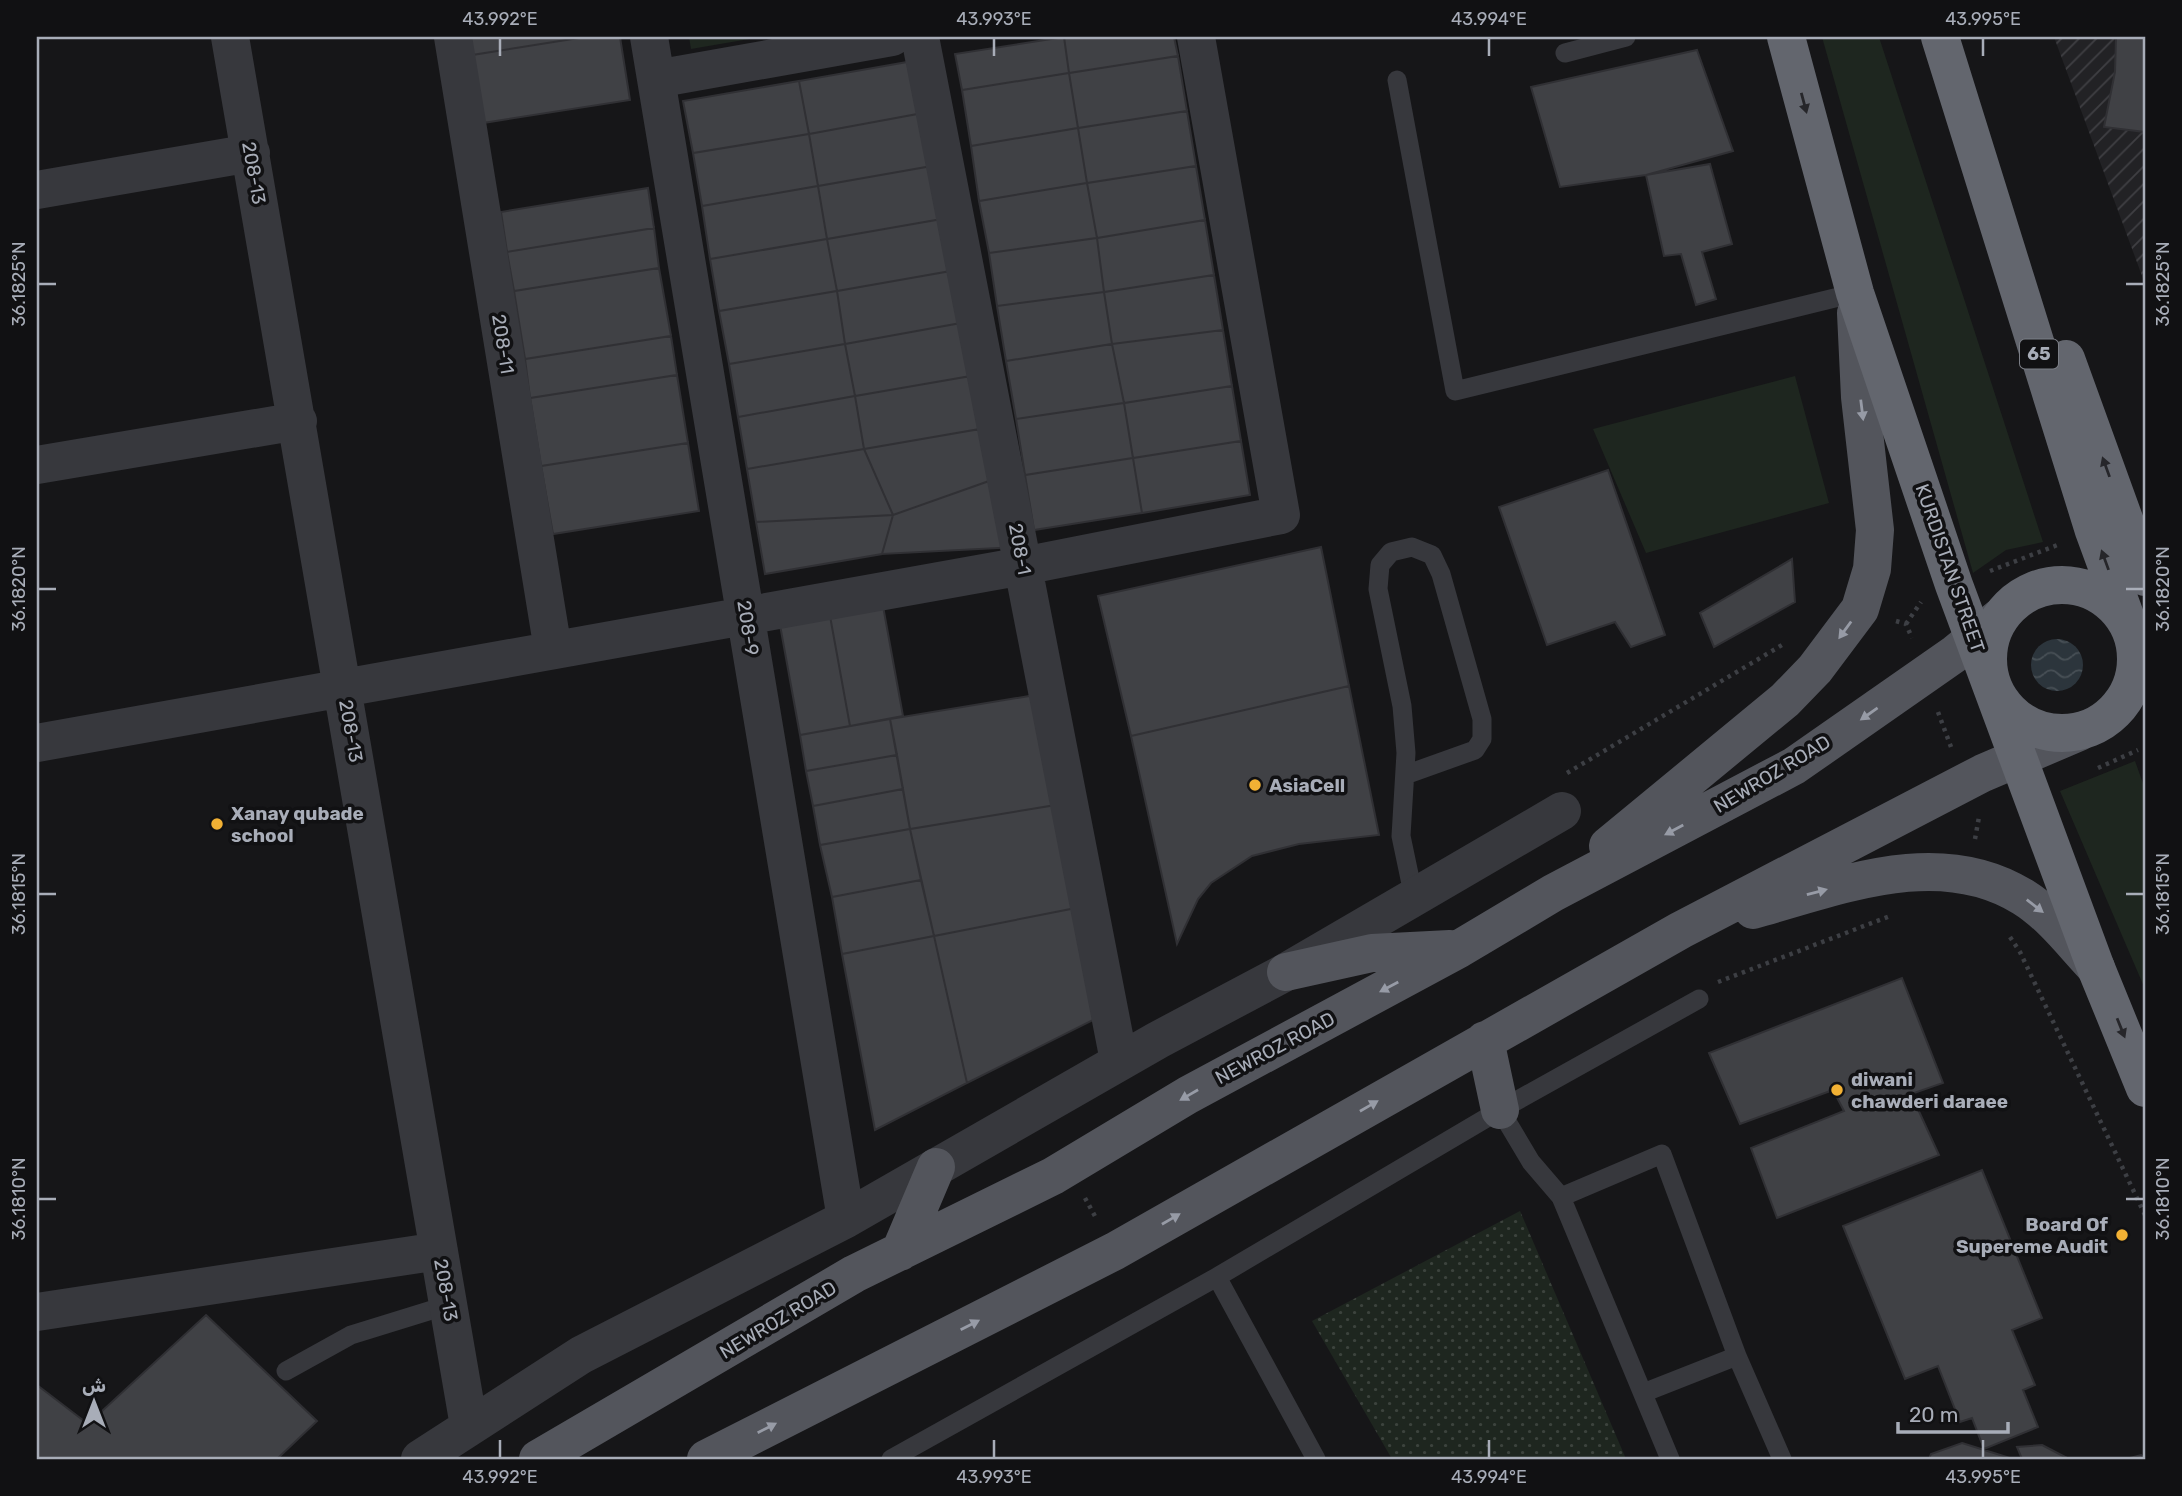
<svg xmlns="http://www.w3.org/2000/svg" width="2182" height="1496" font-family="Rubik,Vazirmatn,sans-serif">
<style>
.industrial{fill:url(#industrial-furrows)}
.green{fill:#1e261f}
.garden{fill:url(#garden-dots)}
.water{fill:url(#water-waves)}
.building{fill:#404145;stroke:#303034;stroke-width:2}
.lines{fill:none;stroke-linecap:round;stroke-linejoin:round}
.path{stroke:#3d3f44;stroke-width:4.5;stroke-dasharray:3.5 5;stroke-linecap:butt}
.lane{stroke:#37383d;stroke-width:19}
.street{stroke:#37383d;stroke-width:38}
.primary{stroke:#53555c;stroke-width:38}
.highway{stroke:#63666e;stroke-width:38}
.oneway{fill:#26262a}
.oneway2{fill:#979ba6}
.ticks{fill:none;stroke:#a8adb8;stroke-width:2.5}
.poi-dot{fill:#f2b134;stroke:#111113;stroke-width:2.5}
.labels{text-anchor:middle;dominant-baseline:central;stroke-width:7;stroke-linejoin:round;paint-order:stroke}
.shield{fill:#111113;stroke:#7b7e86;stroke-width:2}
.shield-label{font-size:18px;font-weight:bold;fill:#a8adb8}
.street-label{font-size:19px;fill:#a8adb8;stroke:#111113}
.poi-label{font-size:19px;font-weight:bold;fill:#a8adb8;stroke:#111113;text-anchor:start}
.neatline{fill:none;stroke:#a8adb8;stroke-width:2.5}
.ticks-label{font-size:18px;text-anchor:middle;fill:#a8adb8}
</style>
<defs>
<pattern id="industrial-furrows" width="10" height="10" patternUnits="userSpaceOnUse" patternTransform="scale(1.75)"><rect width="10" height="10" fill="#222225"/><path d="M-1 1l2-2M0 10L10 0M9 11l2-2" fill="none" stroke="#3f3f43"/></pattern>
<pattern id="garden-dots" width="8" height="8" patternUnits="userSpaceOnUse" patternTransform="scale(1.75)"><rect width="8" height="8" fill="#1e261f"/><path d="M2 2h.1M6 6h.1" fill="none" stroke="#3c433d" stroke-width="1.8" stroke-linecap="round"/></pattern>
<pattern id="water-waves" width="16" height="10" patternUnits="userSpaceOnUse" patternTransform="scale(1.75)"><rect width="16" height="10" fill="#2c353c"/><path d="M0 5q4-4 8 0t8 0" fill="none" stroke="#485056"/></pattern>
</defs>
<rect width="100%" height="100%" fill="#161618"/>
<path class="industrial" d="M2054,37H2145V284Z"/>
<path class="green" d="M689,37H761L691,49Z
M1822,37H1879L2043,542L2006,550L1973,573Z
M1795,376L1829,503L1646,553L1593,429Z
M2135,761L2145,789V989L2060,791Z"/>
<path class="garden" d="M1520,1211L1626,1459H1392L1312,1321Z"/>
<path class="water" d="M2031 665a26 26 0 1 1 52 0a26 26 0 1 1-52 0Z"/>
<path class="building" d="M469,37H585L472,55Z
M585,37H620L630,100L483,123L472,55Z
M1064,37H1174L1178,56L1069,73Z
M1064,37L1069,73L962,90L955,54Z
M2116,37H2145V132L2104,127L2115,72Z
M1697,50L1733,151L1646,175L1560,187L1531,87Z
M1178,56L1187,111L1078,128L1069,73Z
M913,61L923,113L809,134L799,81Z
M1069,73L1078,128L971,146L962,90Z
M799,81L809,134L693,153L683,101Z
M1187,111L1196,166L1087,183L1078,128Z
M923,113L932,166L818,186L809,134Z
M1078,128L1087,183L979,201L971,146Z
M809,134L818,186L702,206L693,153Z
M1710,164L1732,244L1702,252L1716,299L1696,305L1681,254L1664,256L1646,175Z
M932,166L942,219L827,239L818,186Z
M1196,166L1205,220L1097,238L1087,183Z
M1087,183L1097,238L989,253L979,201Z
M818,186L827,239L710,259L702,206Z
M648,188L654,228L507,252L501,212Z
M942,219L951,271L837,291L827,239Z
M1205,220L1214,275L1104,292L1097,238Z
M654,228L659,268L514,291L507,252Z
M1097,238L1104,292L997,306L989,253Z
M827,239L837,291L719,311L710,259Z
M659,268L671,336L525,359L514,291Z
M951,271L961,323L845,344L837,291Z
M1214,275L1223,330L1112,344L1104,292Z
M837,291L845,344L729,364L719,311Z
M1104,292L1112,344L1006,361L997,306Z
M961,323L971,376L855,396L845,344Z
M1223,330L1232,386L1124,403L1112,344Z
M671,336L677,375L530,398L525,359Z
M845,344L855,396L738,417L729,364Z
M1112,344L1124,403L1016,419L1006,361Z
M677,375L688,443L541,466L530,398Z
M971,376L980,429L864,449L855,396Z
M1232,386L1241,441L1133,458L1124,403Z
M855,396L864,449L747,469L738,417Z
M1124,403L1133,458L1025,475L1016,419Z
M980,429L989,481L893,515L864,449Z
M1241,441L1250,495L1142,513L1133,458Z
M688,443L699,511L553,534L541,466Z
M864,449L893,515L756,522L747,469Z
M1133,458L1142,513L1034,530L1025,475Z
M1608,470L1665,635L1631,647L1615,622L1547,645L1499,507Z
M989,481L1019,547L882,554L893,515Z
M893,515L882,554L765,574L756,522Z
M1321,547L1349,686L1131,736L1098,596Z
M1792,559L1795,602L1714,647L1700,613Z
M883,606L903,716L850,726L830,616Z
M830,616L850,726L800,735L780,625Z
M1349,686L1379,835L1299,844L1252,856L1211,883L1198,899L1177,944L1131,736Z
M1041,694L1056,805L910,829L890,719Z
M890,719L897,755L806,771L800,735Z
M897,755L903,789L813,806L806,771Z
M903,789L910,829L820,845L813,806Z
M1056,805L1076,908L934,936L910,829Z
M910,829L921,880L832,897L820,845Z
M921,880L934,936L842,954L832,897Z
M1076,908L1101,1016L967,1083L934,936Z
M934,936L967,1083L875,1130L842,954Z
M1902,978L1943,1083L1911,1094L1939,1155L1777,1218L1751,1148L1844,1111L1833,1090L1740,1124L1709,1053Z
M1982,1170L2042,1318L2012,1330L2035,1385L2023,1390L2038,1427L1984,1449L1972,1418L1960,1422L1938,1366L1905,1379L1843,1226Z
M206,1315L317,1421L277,1459H37V1385L88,1424Z
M1962,1443L2013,1459H1929L1931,1454Z
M2042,1445L2069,1459H2022L2017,1447Z
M2141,1455L2145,1459H2126Z"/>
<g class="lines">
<path class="path" d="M1990,571L2060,544
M1896,621L1906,624L1912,638
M1906,624L1921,602
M1938,712L1951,747
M2098,768L2138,750
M1567,773L1782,645
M1975,839L1979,817
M2010,937L2020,952L2145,1215
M1718,982L1890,916
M1085,1198L1096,1218"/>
<path class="lane" d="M1565,53L1626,37
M1397,80L1455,391L1855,293
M1405,775L1475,750L1482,739V719L1441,574L1432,555L1412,547L1391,552L1380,565L1378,589L1402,706L1406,753L1401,836L1414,898
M1500,1110L1531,1162L1561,1197L1670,1459
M1561,1197L1662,1154L1737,1356L1782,1459
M1217,1277L1316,1459
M286,1371L351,1335L448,1305
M1643,1393L1737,1356
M891,1459L1217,1277L1500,1110L1699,999"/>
<path class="street" d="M230,37L469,1426
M453,37L553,650
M649,37L846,1219
M920,37L1119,1061
M656,79L892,37
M37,190L251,153
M37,465L298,421
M37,743L1023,566L1281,515L1196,37
M37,1312L439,1251
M420,1459L581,1355L846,1219L1158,1040L1286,972L1562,811"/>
<path class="primary" d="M1608,846L1785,700L1815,669L1860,609L1872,569L1875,530L1860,397L1856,313
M1753,910C1840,886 1939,845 2023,897C2052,915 2073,944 2096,968
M1286,972L1372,953L1450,949
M1485,1040L1500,1110
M900,1252L936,1167
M538,1459L854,1274L1053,1176L1188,1095L1459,949L1553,893L1794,766L1956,653L2000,617
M706,1459L1115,1251L1681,930L1983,773L2079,732"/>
<path class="highway" d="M1786,37L1855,293L1954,585L2096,968L2145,1088
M1940,37L2094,531L2145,670
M2066,359L2145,577
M1988 659a74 74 0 1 1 148 0a74 74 0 1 1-148 0Z"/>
</g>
<defs><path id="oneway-solid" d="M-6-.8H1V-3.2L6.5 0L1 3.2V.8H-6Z" transform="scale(1.75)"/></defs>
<g class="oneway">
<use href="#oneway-solid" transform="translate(1804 103) rotate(75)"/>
<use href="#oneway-solid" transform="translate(2106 467) rotate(-110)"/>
<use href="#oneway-solid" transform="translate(2105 560) rotate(-110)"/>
<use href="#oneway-solid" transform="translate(2121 1028) rotate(68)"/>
</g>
<g class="oneway2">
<use href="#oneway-solid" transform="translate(1862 410) rotate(83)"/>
<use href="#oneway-solid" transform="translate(1845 630) rotate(126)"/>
<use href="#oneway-solid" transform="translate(1869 714) rotate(145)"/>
<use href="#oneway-solid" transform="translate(1674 830) rotate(152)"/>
<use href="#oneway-solid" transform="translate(1817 892) rotate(-15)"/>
<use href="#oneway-solid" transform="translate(2035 906) rotate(38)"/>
<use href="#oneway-solid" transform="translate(1389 987) rotate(152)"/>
<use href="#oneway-solid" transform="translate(1189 1095) rotate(150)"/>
<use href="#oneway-solid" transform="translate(1369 1106) rotate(-30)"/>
<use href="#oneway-solid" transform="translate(1171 1219) rotate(-30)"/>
<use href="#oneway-solid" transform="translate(970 1325) rotate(-27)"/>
<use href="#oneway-solid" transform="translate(767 1428) rotate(-27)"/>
</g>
<path class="ticks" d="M500,38V56M994,38V56M1489,38V56M1983,38V56M38,284H56M2126,284H2144M38,589H56M2126,589H2144M38,894H56M2126,894H2144M38,1199H56M2126,1199H2144M500,1440V1458M994,1440V1458M1489,1440V1458M1983,1440V1458"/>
<g class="poi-dot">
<circle cx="1255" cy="785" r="7"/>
<circle cx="217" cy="824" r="7"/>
<circle cx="1837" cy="1090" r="7"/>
<circle cx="2122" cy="1235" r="7"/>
</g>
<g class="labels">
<rect class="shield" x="2020" y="339.5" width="38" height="29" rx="5"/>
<g class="shield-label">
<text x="2039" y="354">65</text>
</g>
<g class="street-label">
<text transform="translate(254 173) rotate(80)">208-13</text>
<text transform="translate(503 344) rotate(81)">208-11</text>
<text transform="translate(1020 549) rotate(79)">208-1</text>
<text transform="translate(1950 568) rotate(71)">KURDISTAN STREET</text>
<text transform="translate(748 628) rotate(81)">208-9</text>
<text transform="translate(351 731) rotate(80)">208-13</text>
<text transform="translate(1772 774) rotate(-31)">NEWROZ ROAD</text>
<text transform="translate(1275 1048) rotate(-28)">NEWROZ ROAD</text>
<text transform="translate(446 1290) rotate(80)">208-13</text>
<text transform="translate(778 1320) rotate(-31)">NEWROZ ROAD</text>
</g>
<g class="poi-label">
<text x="1269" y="785">AsiaCell</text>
<text x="231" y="813">Xanay qubade<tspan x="231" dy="22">school</tspan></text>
<text x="1851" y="1079">diwani<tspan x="1851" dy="22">chawderi daraee</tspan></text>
<text x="2108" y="1224" text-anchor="end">Board Of<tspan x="2108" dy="22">Supereme Audit</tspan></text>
</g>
</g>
<rect width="2182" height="1496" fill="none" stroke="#111113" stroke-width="77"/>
<g transform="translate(94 1402)" stroke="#111113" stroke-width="5" paint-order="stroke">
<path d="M0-5L12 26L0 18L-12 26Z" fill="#a8adb8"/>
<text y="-10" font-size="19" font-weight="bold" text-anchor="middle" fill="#a8adb8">ش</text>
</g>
<path d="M1898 1422v10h110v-10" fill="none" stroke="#a8adb8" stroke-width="3.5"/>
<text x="1909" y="1422" font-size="21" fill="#a8adb8" stroke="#111113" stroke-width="5" paint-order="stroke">20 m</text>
<rect x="38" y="38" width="2106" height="1420" class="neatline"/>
<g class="ticks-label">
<text x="500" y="25">43.992°E</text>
<text x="994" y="25">43.993°E</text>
<text x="1489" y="25">43.994°E</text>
<text x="1983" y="25">43.995°E</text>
<text transform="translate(19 284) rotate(-90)" y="6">36.1825°N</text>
<text transform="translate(2163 284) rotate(-90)" y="6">36.1825°N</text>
<text transform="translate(19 589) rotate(-90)" y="6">36.1820°N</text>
<text transform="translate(2163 589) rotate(-90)" y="6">36.1820°N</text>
<text transform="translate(19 894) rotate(-90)" y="6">36.1815°N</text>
<text transform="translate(2163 894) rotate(-90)" y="6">36.1815°N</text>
<text transform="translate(19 1199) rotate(-90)" y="6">36.1810°N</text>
<text transform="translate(2163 1199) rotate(-90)" y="6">36.1810°N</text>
<text x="500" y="1483">43.992°E</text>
<text x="994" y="1483">43.993°E</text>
<text x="1489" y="1483">43.994°E</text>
<text x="1983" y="1483">43.995°E</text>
</g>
</svg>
